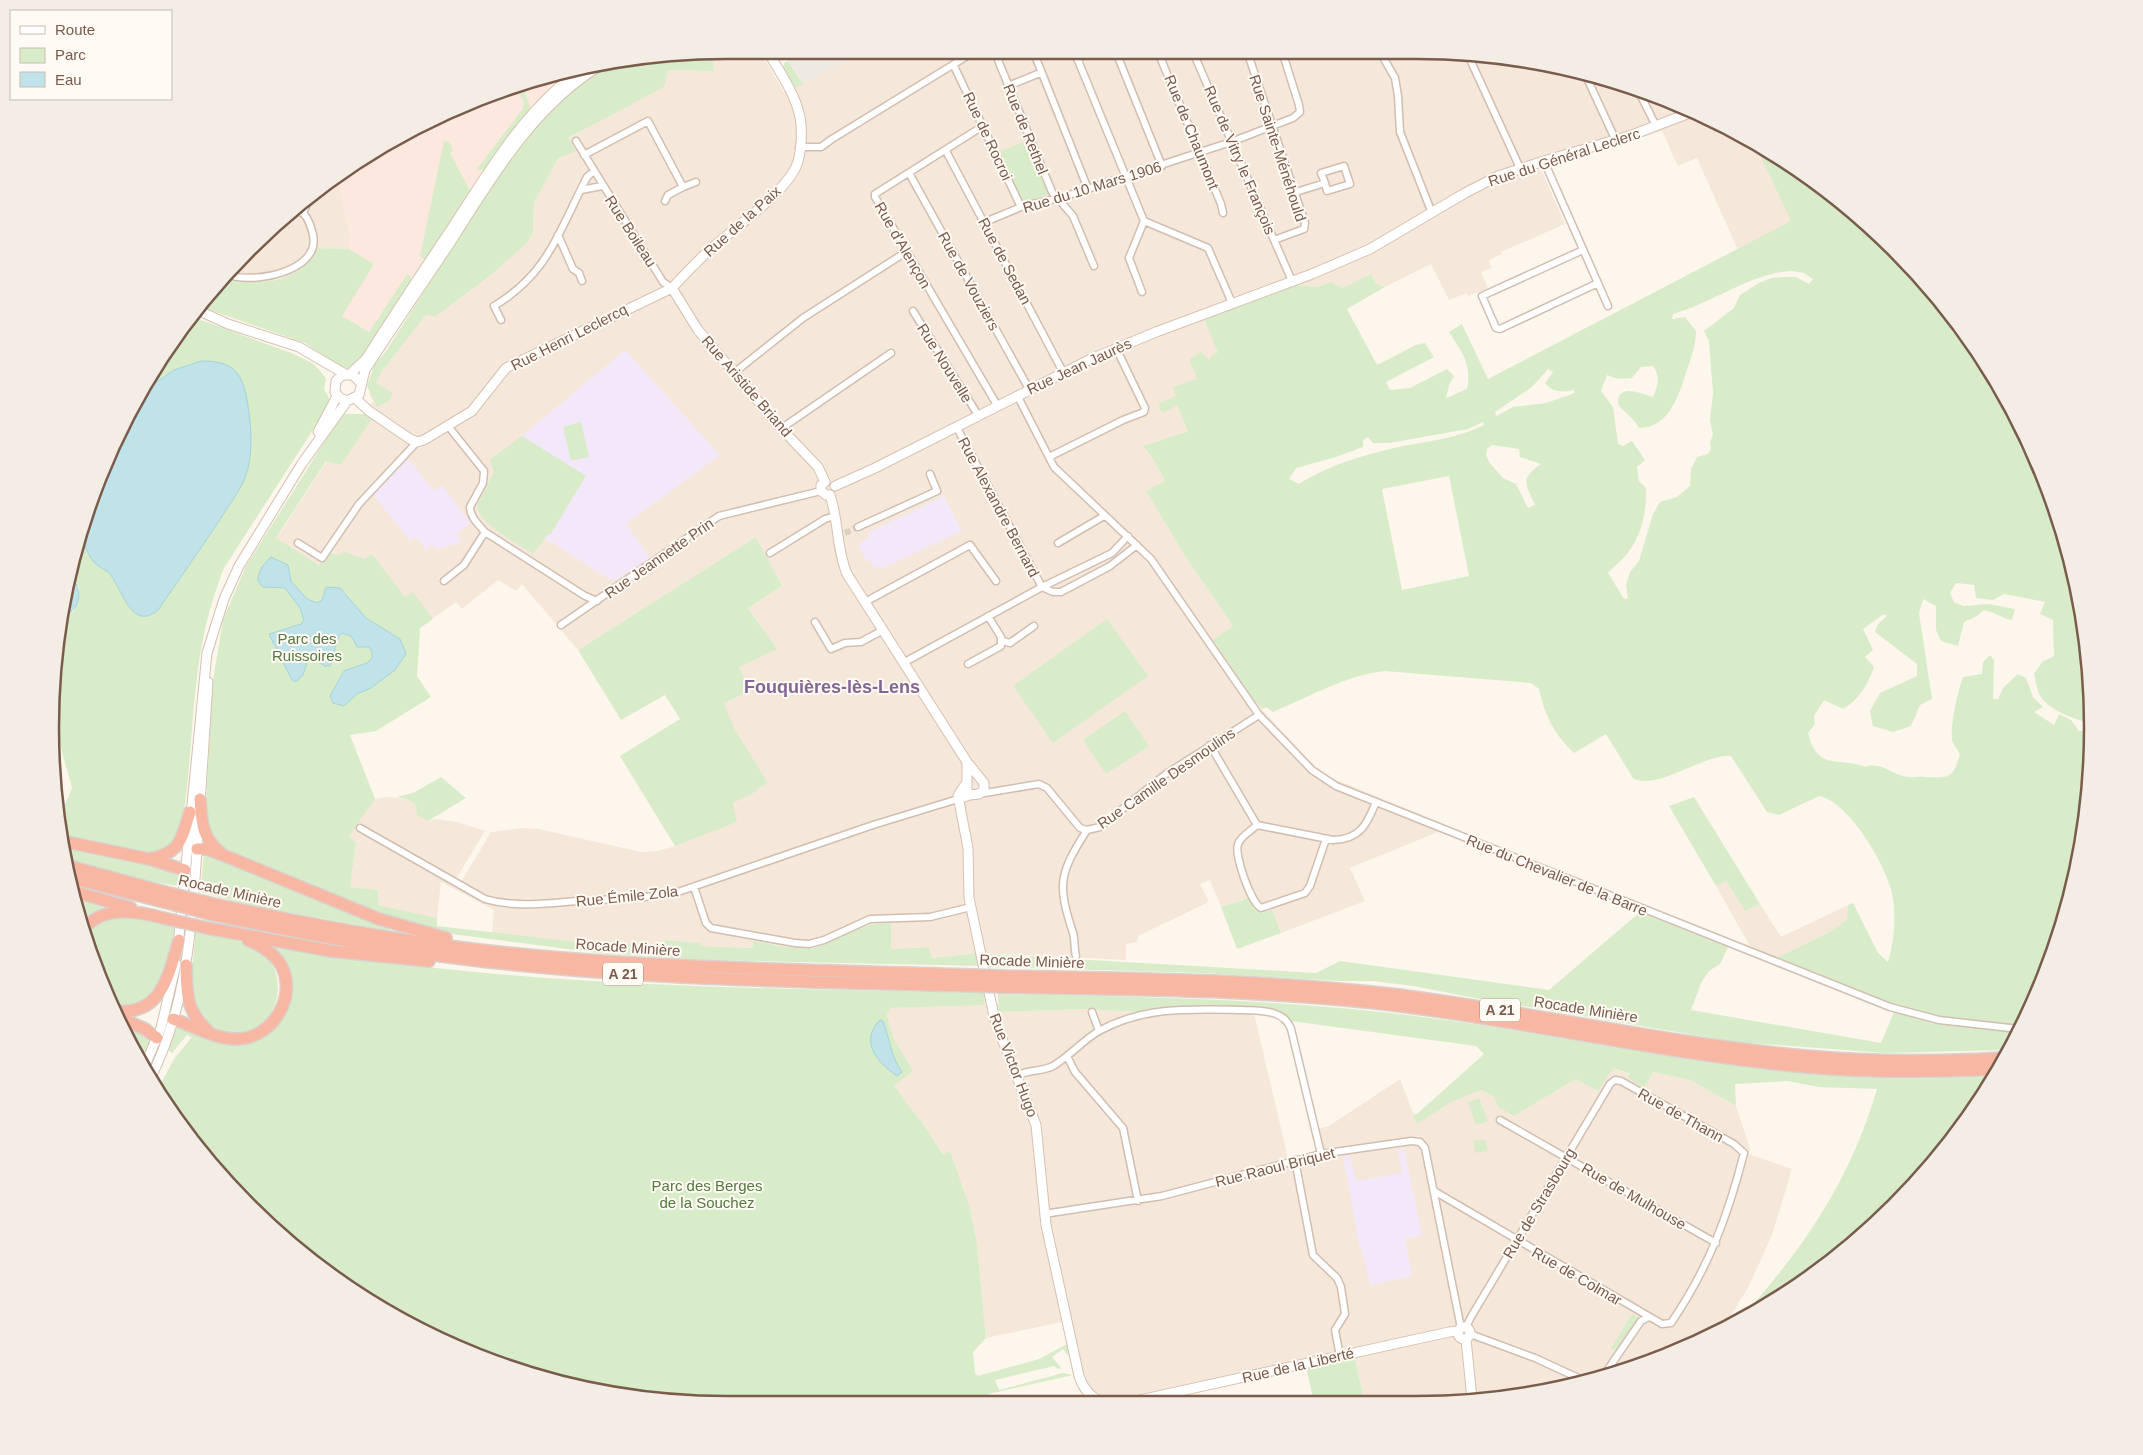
<svg xmlns="http://www.w3.org/2000/svg" width="2143" height="1455" font-family="Arial,sans-serif">
<style>
.residential{fill:#f5e8da}
.commercial{fill:#fde8e0}
.industrial{fill:#efe9e4}
.education{fill:#f3e8fa}
.green{fill:#d8ecc9;fill-rule:evenodd}
.water{fill:#bfe3e8;stroke:#a5d3da}
.lines{fill:none;stroke-linecap:round;stroke-linejoin:round}
.street-tunnel{stroke:#dcd0c4;stroke-width:6;stroke-dasharray:6 3;stroke-linecap:butt}
.street-casing{stroke:#d1beb0;stroke-width:9}
.secondary-casing{stroke:#d6c0b0;stroke-width:11}
.highway-casing{stroke:#dad1cd;stroke-width:14}
.street{stroke:#fff;stroke-width:6}
.secondary{stroke:#fff;stroke-width:9}
.highway{stroke:#f7b7a3;stroke-width:11}
.highway-bridge-casing{stroke:#dad1cd;stroke-width:14;stroke-linecap:butt}
.highway-bridge{stroke:#f7b7a3;stroke-width:11}
.labels{text-anchor:middle;dominant-baseline:central;stroke-width:4;stroke-linejoin:round;paint-order:stroke}
.shield{fill:#fffaf3;stroke:#a28b7f;stroke-width:1}
.shield-label{font-size:14px;font-weight:bold;fill:#7a5c4d}
.street-label{font-size:15px;fill:#7a5c4d;stroke:#fffaf3}
.park-label{font-size:15px;fill:#537a41;stroke:#fffaf3}
.quarter-label{font-size:18px;font-weight:bold;fill:#846695;stroke:#fffaf3}
.rim{fill:none;stroke:#7a5c4d;stroke-width:2.5}
</style>
<rect width="100%" height="100%" fill="#fdf6ec"/>
<path class="residential" d="M1415,50L1547,63L1715,120L1754,142L1792,221L1738,250L1697,158L1678,166L1662,131L1541,169L1565,224L1501,252L1502,254L1489,260L1491,268L1481,272L1488,288L1468,296L1467,293L1449,300L1431,264L1385,287L1375,283L1371,274L1343,288L1331,282L1317,287L1295,285L1232,384L1158,404L1162,412L1177,406L1188,431L1143,446L1153,459L1165,481L1146,491L1185,556L1233,626L1213,640L1256,703L1320,772L1334,779L1442,823L1438,832L1350,868L1365,901L1281,933L1272,910L1263,913L1256,911L1248,898L1221,907L1210,880L1200,884L1209,902L1138,936L1137,942L1126,944V960L977,953L932,958L929,947L891,949V923L864,925L822,945L810,948H797L754,941L752,948L701,946V943L665,940L664,946L578,942L492,933L494,910L441,882L437,918L377,905L378,890L350,887L356,843L349,836L371,803L375,799L386,797L407,799L416,805L428,821L435,819L457,822L485,831L456,879L461,882L491,832L525,828L539,829L641,852L657,851L675,846L620,756L681,722L750,691L739,667L764,630L748,608L782,586L756,537L578,650L522,584L516,591L498,580L462,609L456,602L426,623L319,565L276,539L343,436L362,418L373,401L369,393L382,371L426,315L435,317L487,278L533,232L534,203L568,139L595,123L668,70L714,71L712,55H762L784,92L858,54Z
M337,175L350,236L349,249L316,248L309,263L292,275L258,283L227,278L210,303L203,300L249,248Z
M1726,881L1745,911L1760,904L1781,937L1848,905V920L1826,934L1776,958L1751,948L1716,886Z
M999,1004L1000,1012L1086,1009L1138,1012L1174,1007L1253,1009L1288,1158L1315,1151L1318,1129L1329,1126L1400,1079L1417,1123L1451,1102L1481,1090L1494,1097L1514,1116L1576,1079L1613,1068L1647,1081L1653,1072L1690,1080L1736,1106L1750,1148L1749,1154L1792,1169L1772,1235L1749,1286L1728,1320L1722,1328L1677,1352L1674,1347L1659,1358L1548,1392L1416,1405H1365L1355,1358L1156,1402L1157,1405H1094L1083,1396L1077,1387L1062,1322L986,1338L977,1244L970,1208L950,1152L943,1155L928,1131L893,1086L913,1071L893,1037L887,1015L891,1008Z"/>
<path class="commercial" d="M577,70L546,93L529,111L471,192L450,153L449,142L420,256L426,261L413,281L408,274L369,332L341,316L374,264L349,249L350,236L337,175L351,164L510,86Z"/>
<path class="industrial" d="M858,54L803,84L785,55Z"/>
<path class="education" d="M625,350L720,455L626,524L650,558L618,579H609L545,538L548,533L522,436Z
M407,457L434,491L442,485L470,523L456,534L461,541L454,546L452,544L446,548L443,546L437,550L432,544L426,550L415,536L410,541L372,493Z
M944,496L962,531L881,569L879,566L874,568L870,560L866,561L858,545L869,537L868,533Z
M1398,1149H1404L1422,1235L1405,1239L1412,1276L1370,1285L1362,1249H1360L1343,1156H1350L1356,1181L1402,1173Z"/>
<path class="green" d="M712,55L714,71L668,70L664,87L568,138L576,151L558,158L534,203L533,232L526,244L487,278L435,317L426,315L382,371L376,383L393,393L389,401L377,407L367,386L375,363L384,354L519,143C548,108 591,61 639,56C663,53 688,55 712,55Z
M788,61L803,84L795,88L783,68L784,63Z
M521,83L531,109L485,170H476L522,110L524,103L515,85Z
M1028,140L1049,190L1047,195L1025,202L1021,200L999,152Z
M444,141L449,142L453,151L450,153L471,192L426,261L420,256Z
M1754,142L1792,164L1894,248L1979,351L2041,468L2080,595L2093,723C2077,721 2049,710 2041,697C2037,691 2036,681 2034,674L2042,662L2054,656L2053,620L2040,614L2045,602L2004,594L1993,600L1976,598L1974,585L1956,583L1950,593L1954,602L1963,606L1989,604L2015,609L2012,620C2001,618 1995,612 1984,610L1977,616L1964,622L1958,646L1941,641L1936,630V606L1923,599L1919,613L1932,699L1920,705L1911,726L1893,732L1873,726L1870,711L1880,693L1917,676V664L1875,632L1878,624L1887,616L1884,614L1863,629L1873,650L1865,657L1874,667C1867,685 1860,699 1843,709L1824,700L1814,716L1815,724L1808,733C1818,772 1837,756 1865,767C1883,761 1890,775 1908,777C1914,778 1919,776 1924,777C1949,778 1953,779 1960,754C1958,750 1953,744 1952,740C1950,726 1958,690 1963,677L1982,674L1983,662L1990,655L1994,660L1993,699H1998L2003,688L2018,674L2026,678L2033,697L2043,707L2034,712L2054,725L2059,714L2071,720L2079,731H2093L2080,859L2042,987L2020,1027L1926,1015L1881,1001L1776,958L1826,934L1847,920L1848,905L1853,903L1878,953L1888,962C1894,942 1896,919 1893,898C1889,869 1849,801 1819,796L1779,815L1767,812L1731,756C1706,753 1655,792 1633,778L1606,734L1574,753C1554,734 1545,716 1539,689L1531,683L1385,671C1346,675 1309,697 1273,712L1266,707L1263,709L1256,703L1213,640L1233,626L1185,556L1146,491L1165,481L1153,459L1143,446L1188,431L1177,406L1162,413L1158,404L1176,396L1173,387L1197,379C1196,371 1190,367 1190,359L1201,352L1209,360L1213,354L1218,353L1204,318L1295,285L1317,287L1331,282L1343,288L1371,274L1375,283L1385,287L1347,309L1377,365L1416,345L1425,343L1434,357L1386,382L1390,390L1410,388L1447,369L1454,376L1449,385L1446,398L1467,389C1472,364 1462,352 1449,332L1462,324L1488,379L1791,221ZM1792,271L1804,273L1813,279L1809,284L1796,277H1784L1771,278L1759,283L1740,295L1734,308L1704,331L1709,341L1713,393L1710,420L1713,435L1710,442L1711,449L1708,454L1697,457L1691,469L1690,486L1677,497L1660,502L1653,514L1639,561L1630,572L1626,585L1628,598L1624,599L1608,573C1614,566 1624,559 1629,551C1642,534 1647,509 1646,488L1639,481L1637,467L1645,460L1632,441L1623,446L1618,444L1613,407L1601,391L1607,375L1618,379L1632,378L1641,367L1653,366C1661,378 1658,385 1653,397C1644,395 1626,385 1619,396C1617,400 1618,404 1620,407C1627,415 1634,418 1639,428C1670,428 1679,394 1687,370C1691,357 1696,345 1696,331L1685,317L1672,319L1673,314C1713,303 1751,273 1792,271ZM1548,369L1553,372L1545,383C1553,393 1562,392 1574,390L1575,393L1546,403L1513,407L1496,416L1495,412L1532,387ZM1483,422L1484,425C1458,438 1431,441 1403,446C1368,454 1330,464 1299,484L1289,479L1296,468L1336,457L1363,447V440L1368,437L1373,443H1389L1468,429ZM1492,445L1519,449L1520,457L1541,464C1519,479 1526,484 1535,505L1528,508L1516,484L1503,478L1489,462L1486,455L1487,449ZM1449,476L1469,576L1402,590L1382,489Z
M316,248L349,249L374,264L342,316L369,332L408,273L413,281L358,365L349,369L338,365L305,343L207,309L227,278C258,287 304,282 316,248Z
M191,314L201,320L294,354L314,364L326,378L324,389L329,398L327,408L224,568C210,604 201,639 197,678C192,714 191,751 187,787C185,804 184,825 175,839C169,848 159,851 149,852L61,835L60,808L64,807L72,788L54,723L51,683L59,623L74,611L79,588L70,571L101,468Z
M342,414H364L372,419L341,465L326,461L276,538L319,565L330,553L338,555L345,552L364,559L372,554L405,597L413,592L433,619L420,628L417,676L431,697L376,731L350,735L375,799L349,836L356,843L350,887L378,890V905L437,918V926L578,942L664,946L665,940L701,943V946L752,948L754,941C775,944 801,953 822,945C851,935 858,923 891,923V949L929,947L932,958L977,953L980,966L700,960L598,953L452,934L404,923L216,845L205,820L206,801L213,680L223,620L246,566Z
M581,422L589,457L571,461L563,427Z
M522,436L586,476L550,535L548,534L533,554C519,544 478,524 477,506L494,472L489,460Z
M756,537L782,586L748,608L777,649L739,667L750,691L724,703L734,728L768,783L757,789V791L733,803L737,822L675,846L620,756L680,719L665,695L621,720L578,650Z
M1107,619L1148,676L1053,743L1013,686Z
M1125,711L1149,746L1106,774L1083,740Z
M441,777L466,798L428,821L417,815L416,805L407,799L397,797L413,793Z
M1694,797L1760,904L1745,911L1726,881L1716,886L1669,806Z
M62,844L177,871L179,874L178,886L149,881L63,858Z
M204,853L390,927V931L255,906L200,892Z
M75,898L106,909L83,925Z
M1248,898L1256,911L1263,913L1272,910L1281,933L1237,949L1221,907Z
M1640,912L1728,947L1720,964L1709,971L1701,983L1691,1010L1881,1043L1894,1012L1938,1024L2017,1032L2008,1050L1885,1053L1736,1042L1469,997L1414,986L1372,981H1341L1201,973L989,967L986,954L1316,973L1340,961L1549,990Z
M126,917L175,927C171,953 166,998 135,1005C127,1007 119,1006 111,1006L101,987L86,934L104,921Z
M195,932C219,937 247,939 266,956C272,961 276,971 277,979C286,1028 223,1057 197,1014C186,995 195,954 195,932Z
M273,946C330,957 387,963 445,969C624,988 805,989 984,993L985,1005L891,1008L887,1015L893,1037L913,1071L894,1086L928,1131L943,1155L950,1151L970,1208L977,1244L986,1338L973,1352L975,1373L978,1376L1039,1359L1067,1344L1071,1359L1063,1349L1052,1357L1061,1368L1058,1369L1054,1366L995,1380L999,1390L1063,1373L1073,1375L988,1394L990,1405H728L596,1392L428,1335L315,1265L249,1207L158,1089L174,1059L192,1037L187,1035L172,1053L168,1049L178,1024L252,1039L288,999L272,950Z
M998,994C1148,997 1297,999 1445,1020C1543,1033 1640,1054 1738,1066C1823,1078 1908,1081 1994,1076L1979,1104L1895,1206L1792,1291L1741,1318C1804,1248 1850,1181 1877,1089L1819,1087L1787,1081L1735,1084L1736,1106L1690,1080L1653,1072L1648,1081L1645,1080L1648,1082L1644,1088L1628,1078L1630,1074L1613,1068L1598,1091L1576,1079L1514,1116L1498,1107L1494,1097L1481,1090L1451,1102L1417,1124L1413,1115L1417,1114L1484,1054L1476,1046L1291,1021L1284,1015L1198,1007L1158,1008L1138,1012L1086,1009L999,1012Z
M118,1019L152,1036L139,1063Z
M1479,1098L1488,1121L1476,1125L1468,1102Z
M1485,1139L1488,1151L1475,1153L1473,1141Z
M1632,1314L1638,1318L1617,1352L1611,1348Z
M1355,1358L1365,1405H1315L1306,1368Z"/>
<path class="water" d="M201,361C231,361 242,370 247,400C251,422 253,446 248,468C244,486 232,500 223,515C202,547 180,578 158,610C131,633 122,587 109,573C105,569 100,568 96,564C89,558 85,546 81,537L101,468L148,388L174,370Z
M271,557L288,565L291,581L307,599L317,603L322,600L326,587L340,588L366,618L400,639L406,654L395,670L371,688L357,694L344,706L333,703L330,696L344,671L367,663L372,658V652L369,647H357L351,636L342,633C334,641 336,656 330,666H325L313,659L308,660L303,675L296,682L292,680L269,634L301,624L304,620L300,608L285,588L263,587L258,581C258,570 263,565 271,557Z
M70,571C84,597 82,604 59,623L63,595Z
M880,1020L883,1021C890,1040 890,1054 902,1072L897,1076C877,1062 859,1042 880,1020Z"/>
<g class="lines">
<path class="street-tunnel" d="M845,533L858,527"/>
<g class="street-casing">
<path id="street" d="M1379,50L1395,78L1398,96L1400,132L1432,213
M1247,51L1305,223L1304,229L1274,240L1292,281
M1116,52L1162,166
M1158,52L1221,204L1223,213
M1193,52L1274,240
M1034,53L1088,189
M1075,53L1144,221
M1468,55L1520,168
M1077,59L1093,52
M998,60L1052,192L1073,216L1094,266
M954,66L1021,207
M1586,76L1616,141
M1008,86L1040,73
M1640,94L1656,126
M983,126L875,194V197L997,405
M576,141L663,282L672,288
M799,147H821L832,139L972,53
M946,151L1063,372
M584,155L648,121L683,187L668,195L665,201
M1544,161L1608,306
M909,173L1029,389
M683,187L696,182
M581,190L602,186
M1296,192L1325,183L1327,191L1350,184L1344,166L1321,173L1325,183
M294,211L303,213
M303,213L307,204
M1144,221L1208,248L1232,303
M985,222L1021,207L1063,197L1231,142L1293,118L1300,112L1299,105L1282,51
M558,235L573,269L579,273L582,281
M1583,250L1482,296L1496,328L1500,329L1598,283
M226,274C251,285 321,272 313,235C311,227 309,219 303,213
M1142,292L1129,258L1144,221
M913,311L978,415
M501,320L494,306C549,273 559,231 587,177L593,172
M735,372L803,318L906,252
M1017,395L1054,467L1151,559L1259,715L1312,770L1336,786L1890,1007L1939,1020L2019,1029
M448,426L484,471L483,483L470,507C470,517 478,524 485,532L585,596L597,601
M956,426L1042,587
M782,428L891,353
M1049,457L1123,420L1144,412L1145,408L1116,348
M858,527L937,491L930,474
M298,543L322,558L359,504L417,442
M1058,543L1104,516
M770,553L825,519L835,516
M444,581L464,565L485,532
M1042,587L1053,592H1061L1110,566L1137,545
M865,602L970,545L996,581
M815,622L831,649L845,643L861,642L883,630
M561,625L719,516L821,491
M1003,641L1010,643L1034,626
M903,663L1042,587L1112,553L1128,536
M968,664L1001,646V637L988,616
M1210,745L1257,825
M979,794L1039,784L1047,788L1080,828L1087,830L1100,827L1166,774L1259,715
M1257,825C1251,831 1241,836 1238,844C1234,855 1251,903 1261,908L1305,893L1310,886L1326,839
M1257,825L1333,840C1361,839 1367,824 1376,802
M360,828L485,899C515,908 548,903 578,901C611,899 643,899 675,893L873,825L958,799
M694,887L706,923L711,928L795,943L809,944L824,940L870,919L930,917L971,907
M1076,956C1074,949 1075,939 1073,933C1057,884 1059,874 1087,830
M1092,1012L1099,1031
M1067,1056L1075,1072L1123,1128L1138,1201
M1017,1076C1028,1069 1042,1072 1053,1066C1070,1056 1083,1040 1099,1031C1144,1006 1192,1009 1242,1010C1260,1011 1284,1009 1291,1029L1321,1154
M1500,1120L1716,1243
M1295,1160L1313,1255L1337,1278L1341,1287L1345,1314L1335,1330L1340,1356
M1434,1191L1662,1324L1671,1323C1708,1269 1728,1216 1744,1153L1734,1144L1621,1081L1615,1080L1610,1084L1471,1317L1466,1327
M1044,1214L1162,1196L1321,1154L1411,1141L1420,1142L1425,1148L1461,1328
M1470,1334L1535,1358L1585,1381
M1604,1375L1641,1321L1649,1317"/>
</g>
<g class="secondary-casing">
<path id="secondary" d="M672,288L698,330L777,424L818,467L825,482
M195,309L228,324L299,347L345,374
M350,374L366,359C394,315 423,271 452,228C490,170 524,110 582,69
M361,383L353,375H342L336,381L335,392L340,398L347,401L359,395L365,370C392,328 420,288 448,246C491,179 532,107 601,65
M356,399L369,411L410,439L417,442L424,440L472,411L506,368L672,288C685,274 698,260 712,248C735,228 781,195 795,169C802,155 803,128 799,113C794,92 780,73 770,55
M318,432L337,396
M825,482L821,485V491L826,495H830
M835,486L875,468L1091,359L1156,332L1312,274L1370,249L1465,193L1498,176L1544,161L1632,135L1692,112
M830,495C839,521 836,548 847,574L967,762L984,783V790L979,794L970,795L958,799
M965,785L958,796L968,848L969,898L995,1021L1036,1125L1046,1225L1079,1376C1085,1394 1098,1404 1117,1405L1449,1332L1458,1331
M967,791V762
M200,804L208,682
M178,946L207,653L224,599L239,566L301,465L347,401
M143,1070L161,1028L176,964
M150,1079C191,999 193,907 199,819
M1458 1333a6 6 0 1 1 12 0a6 6 0 1 1-12 0Z
M1466,1339L1472,1399"/>
</g>
<g class="highway-casing">
<path id="highway" d="M200,799C202,821 201,837 220,852
M62,841L149,859L185,870
M197,849H207L223,855L379,919L446,938
M149,859C181,853 181,840 190,812
M65,865L165,892
M68,877L164,902
M72,891L131,908
M210,903C309,925 408,943 507,953C663,969 819,970 974,975
M210,914C306,934 402,953 500,963C658,980 817,982 976,986
M207,928L331,951L429,961
M84,929C103,905 137,911 163,918
M186,965C187,994 185,1009 208,1031
M1000,976C1130,979 1260,979 1390,994C1529,1011 1666,1044 1806,1056C1871,1062 1938,1062 2004,1058
M1001,987C1132,989 1264,990 1393,1005C1532,1022 1668,1055 1806,1067C1870,1073 1934,1072 1998,1069
M114,1011C162,1016 168,976 179,940
M116,1016L145,1029L157,1038
M173,1019C194,1026 216,1040 239,1039C273,1037 298,996 281,965C273,952 261,946 248,940"/>
</g>
<use href="#street" class="street"/>
<use href="#secondary" class="secondary"/>
<use href="#highway" class="highway"/>
<g class="highway-bridge-casing">
<path id="highway-bridge" d="M165,892L210,903
M164,902L210,914
M163,918L207,928
M974,975L1000,976
M976,986L1001,987"/>
</g>
<use href="#highway-bridge" class="highway-bridge"/>
</g>
<g class="labels">
<g class="shield">
<rect x="603" y="962.5" width="40" height="23" rx="4"/>
<rect x="1480" y="998.5" width="40" height="23" rx="4"/>
</g>
<g class="shield-label">
<text x="623" y="974">A 21</text>
<text x="1500" y="1010">A 21</text>
</g>
<g class="street-label">
<text transform="translate(1026 129) rotate(68)">Rue de Rethel</text>
<text transform="translate(1192 132) rotate(68)">Rue de Chaumont</text>
<text transform="translate(988 136) rotate(65)">Rue de Rocroi</text>
<text transform="translate(1278 148) rotate(72)">Rue Sainte-Ménéhould</text>
<text transform="translate(1564 157) rotate(-18)">Rue du Général Leclerc</text>
<text transform="translate(1240 160) rotate(67)">Rue de Vitry le François</text>
<text transform="translate(1092 187) rotate(-17)">Rue du 10 Mars 1906</text>
<text transform="translate(742 221) rotate(-42)">Rue de la Paix</text>
<text transform="translate(631 231) rotate(57)">Rue Boileau</text>
<text transform="translate(903 245) rotate(60)">Rue d'Alençon</text>
<text transform="translate(1005 261) rotate(62)">Rue de Sedan</text>
<text transform="translate(969 281) rotate(61)">Rue de Vouziers</text>
<text transform="translate(569 337) rotate(-27)">Rue Henri Leclercq</text>
<text transform="translate(945 363) rotate(58)">Rue Nouvelle</text>
<text transform="translate(1079 366) rotate(-25)">Rue Jean Jaurès</text>
<text transform="translate(747 386) rotate(49)">Rue Aristide Briand</text>
<text transform="translate(999 507) rotate(62)">Rue Alexandre Bernard</text>
<text transform="translate(659 558) rotate(-35)">Rue Jeannette Prin</text>
<text transform="translate(1166 778) rotate(-35)">Rue Camille Desmoulins</text>
<text transform="translate(1557 875) rotate(22)">Rue du Chevalier de la Barre</text>
<text transform="translate(230 891) rotate(13)">Rocade Minière</text>
<text transform="translate(627 896) rotate(-6)">Rue Émile Zola</text>
<text transform="translate(628 947) rotate(4)">Rocade Minière</text>
<text transform="translate(1032 961) rotate(2)">Rocade Minière</text>
<text transform="translate(1586 1009) rotate(9)">Rocade Minière</text>
<text transform="translate(1014 1065) rotate(69)">Rue Victor Hugo</text>
<text transform="translate(1681 1115) rotate(29)">Rue de Thann</text>
<text transform="translate(1275 1167) rotate(-14)">Rue Raoul Briquet</text>
<text transform="translate(1634 1196) rotate(30)">Rue de Mulhouse</text>
<text transform="translate(1539 1203) rotate(-59)">Rue de Strasbourg</text>
<text transform="translate(1577 1276) rotate(30)">Rue de Colmar</text>
<text transform="translate(1298 1365) rotate(-13)">Rue de la Liberté</text>
</g>
<g class="park-label">
<text x="307" y="638">Parc des<tspan x="307" dy="17">Ruissoires</tspan></text>
<text x="707" y="1185">Parc des Berges<tspan x="707" dy="17">de la Souchez</tspan></text>
</g>
<g class="quarter-label">
<text x="832" y="687">Fouquières-lès-Lens</text>
</g>
</g>
<path d="M0 0H2143V1455H0ZM727 59H1416A668 668 0 0 1 2084 727V728A668 668 0 0 1 1416 1396H727A668 668 0 0 1 59 728V727A668 668 0 0 1 727 59Z" fill="#f4ede6" fill-rule="evenodd"/>
<path class="rim" d="M727 59H1416A668 668 0 0 1 2084 727V728A668 668 0 0 1 1416 1396H727A668 668 0 0 1 59 728V727A668 668 0 0 1 727 59Z"/>
<rect x="10" y="10" width="162" height="90" fill="#fffaf3" stroke="#cabbb1"/>
<rect x="20" y="26" width="25" height="8" fill="#ffffff" stroke="#cabbb1"/>
<text x="55" y="35" font-size="15" fill="#7a5c4d">Route</text>
<rect x="20" y="48" width="25" height="15" fill="#d8ecc9" stroke="#cabbb1"/>
<text x="55" y="60" font-size="15" fill="#7a5c4d">Parc</text>
<rect x="20" y="72" width="25" height="15" fill="#bfe3e8" stroke="#cabbb1"/>
<text x="55" y="85" font-size="15" fill="#7a5c4d">Eau</text>
</svg>
